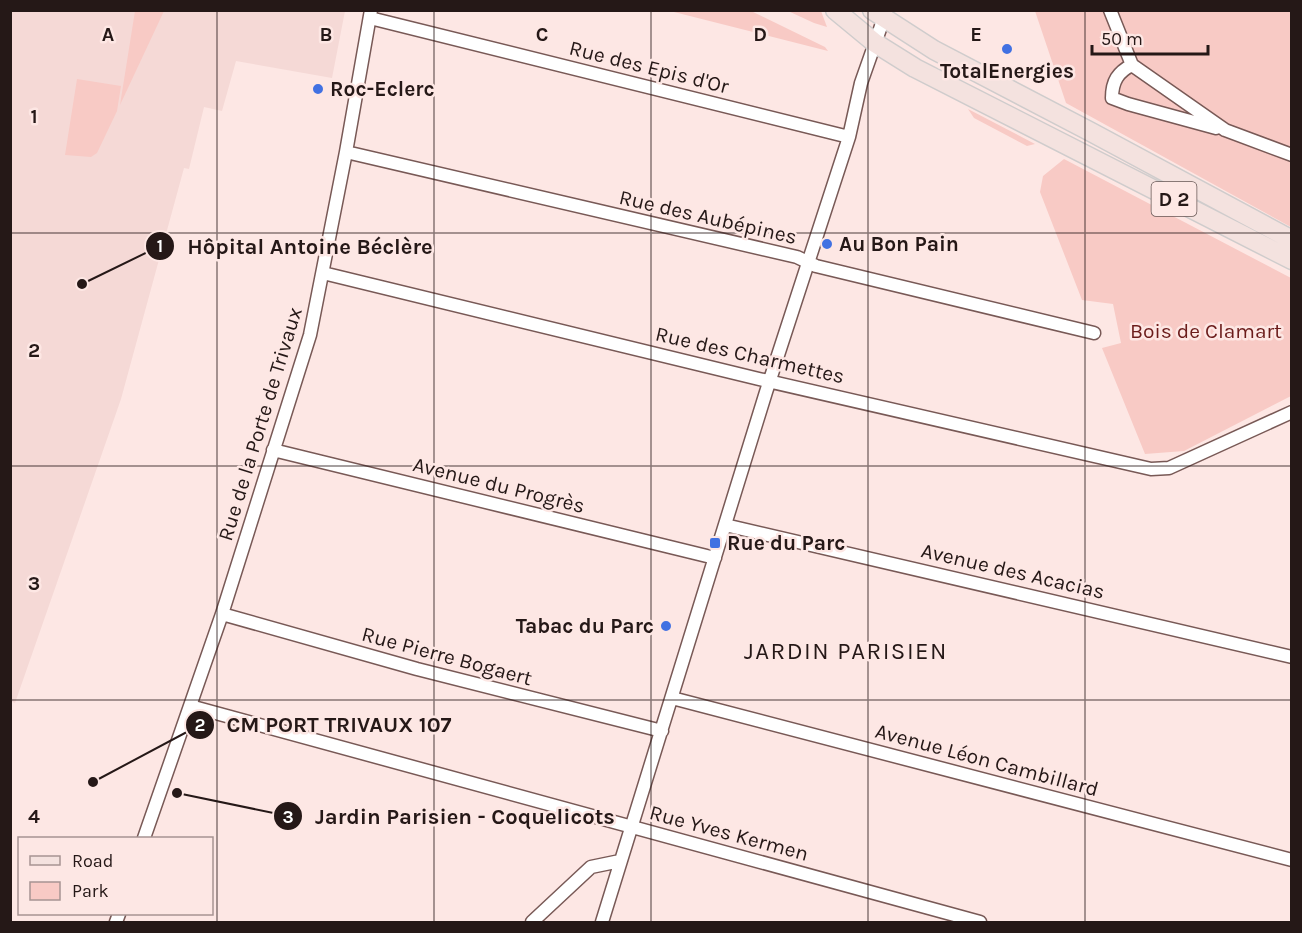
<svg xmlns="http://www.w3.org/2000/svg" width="1302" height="933" font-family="Karla,sans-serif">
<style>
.built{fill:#f5d9d6}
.green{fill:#f8cac5}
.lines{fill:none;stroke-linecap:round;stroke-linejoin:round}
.street-casing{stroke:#785956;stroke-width:15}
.primary-casing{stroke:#cfcccc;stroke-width:21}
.street{stroke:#fff;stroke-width:12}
.primary{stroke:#f4e2df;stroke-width:18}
.grid{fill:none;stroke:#251817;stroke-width:1.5;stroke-opacity:0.55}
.poi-dot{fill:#4171e2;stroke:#fde7e4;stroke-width:2}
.labels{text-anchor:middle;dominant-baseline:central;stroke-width:5;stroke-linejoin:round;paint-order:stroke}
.shield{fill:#fde7e4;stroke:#665654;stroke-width:1.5}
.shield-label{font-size:20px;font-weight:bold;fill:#251817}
.street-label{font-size:21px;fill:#251817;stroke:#fde7e4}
.poi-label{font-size:21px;font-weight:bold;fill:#251817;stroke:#fde7e4;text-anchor:start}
.park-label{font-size:21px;fill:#6b1b1a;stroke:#fde7e4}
.quarter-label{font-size:24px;letter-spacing:1.5px;fill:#251817;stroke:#fde7e4}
.grid-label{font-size:20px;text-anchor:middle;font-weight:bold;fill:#251817;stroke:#fde7e4;stroke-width:5;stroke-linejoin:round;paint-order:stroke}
.leader{fill:none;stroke:#251817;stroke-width:2}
.callout-dot{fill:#251817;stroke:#fde7e4;stroke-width:2}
.mark-label{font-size:18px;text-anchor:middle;font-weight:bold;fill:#fff}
.callout-label{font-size:22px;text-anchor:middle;font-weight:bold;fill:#251817;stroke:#fde7e4;stroke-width:5;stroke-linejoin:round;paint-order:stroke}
</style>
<rect width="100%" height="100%" fill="#fde7e4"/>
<path class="built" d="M10,11H345L332,78L236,61L222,111L204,107L189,169L184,168L121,399L15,703L10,701Z"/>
<path class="green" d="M135,11H164L120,105Z
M670,11H751L825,47L828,51Z
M788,11H821L827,27L814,23Z
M1035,11H1291V227L1066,103Z
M77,79L121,86L117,111L97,153L91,157L65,155Z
M968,109L1035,144L1027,146L974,118Z
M1064,159L1291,278V396L1184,451L1145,454L1102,348L1121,343L1113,304L1082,300L1040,192L1043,176Z"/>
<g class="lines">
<g class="street-casing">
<path id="street" d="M1110,10L1132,65
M370,18L849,137
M1132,65L1225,130L1292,155
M1132,65C1118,72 1112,81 1112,98L1128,104L1216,128
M346,152L797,257L816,266L1094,333
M323,273L759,379L1151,469L1169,468L1292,412
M273,450L715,558
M725,525L1292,657
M222,614L417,669L662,731
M672,698L1292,860
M190,706L980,922
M144,838L222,614L310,335L346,152L371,10
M116,922L119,914
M532,922L591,867L620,861
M602,922L766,392L849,137L861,83L886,12"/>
</g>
<g class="primary-casing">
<path id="primary" d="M835,10L875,43L915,68L1292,260
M872,10L934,50L1091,132L1292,240"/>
</g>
<use href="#street" class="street"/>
<use href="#primary" class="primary"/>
</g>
<path class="grid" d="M217,10V922M434,10V922M651,10V922M868,10V922M1085,10V922M10,233H1292M10,466H1292M10,700H1292"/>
<g class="poi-dot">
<circle cx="1007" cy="49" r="6"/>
<circle cx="318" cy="89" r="6"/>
<circle cx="827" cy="244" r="6"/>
<rect x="709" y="537" width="12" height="12" rx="3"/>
<circle cx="666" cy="626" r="6"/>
</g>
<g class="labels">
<rect class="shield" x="1151.5" y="182" width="45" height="34" rx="4.5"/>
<g class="shield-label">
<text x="1174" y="199">D 2</text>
</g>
<g class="street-label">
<text transform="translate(649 67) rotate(14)">Rue des Epis d'Or</text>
<text transform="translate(708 217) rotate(13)">Rue des Aubépines</text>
<text transform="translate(750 355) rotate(13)">Rue des Charmettes</text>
<text transform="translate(260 424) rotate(-73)">Rue de la Porte de Trivaux</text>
<text transform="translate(499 485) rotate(14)">Avenue du Progrès</text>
<text transform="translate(1013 571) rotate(13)">Avenue des Acacias</text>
<text transform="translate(447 656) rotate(15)">Rue Pierre Bogaert</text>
<text transform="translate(987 760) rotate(15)">Avenue Léon Cambillard</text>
<text transform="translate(729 833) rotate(15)">Rue Yves Kermen</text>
</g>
<g class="poi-label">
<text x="1007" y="71" text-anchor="middle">TotalEnergies</text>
<text x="330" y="89">Roc-Eclerc</text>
<text x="839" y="244">Au Bon Pain</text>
<text x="727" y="543">Rue du Parc</text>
<text x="654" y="626" text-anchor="end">Tabac du Parc</text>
</g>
<g class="park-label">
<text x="1206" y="331">Bois de Clamart</text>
</g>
<g class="quarter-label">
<text x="846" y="651">JARDIN PARISIEN</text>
</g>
</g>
<g class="grid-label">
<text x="108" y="41">A</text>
<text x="326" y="41">B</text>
<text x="542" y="41">C</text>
<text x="760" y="41">D</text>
<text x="976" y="41">E</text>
<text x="34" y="123">1</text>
<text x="34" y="357">2</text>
<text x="34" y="590">3</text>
<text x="34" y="823">4</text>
</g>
<path class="leader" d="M82 284L160 246M93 782L200 725M177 793L288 816"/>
<g class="callout-dot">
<circle cx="82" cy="284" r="6"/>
<circle cx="93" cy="782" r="6"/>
<circle cx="177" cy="793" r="6"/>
<circle cx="160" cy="246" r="15"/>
<circle cx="200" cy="725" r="15"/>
<circle cx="288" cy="816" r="15"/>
</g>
<g class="mark-label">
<text x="160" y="252">1</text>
<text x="200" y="731">2</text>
<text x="288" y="823">3</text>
</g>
<g class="callout-label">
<text x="310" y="254">Hôpital Antoine Béclère</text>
<text x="339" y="732">CM PORT TRIVAUX 107</text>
<text x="465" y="824">Jardin Parisien - Coquelicots</text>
</g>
<rect width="1302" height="933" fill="none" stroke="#251817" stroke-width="24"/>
<rect x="18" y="837" width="195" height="78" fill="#fde7e4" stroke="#a79492" stroke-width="1.5"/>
<rect x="30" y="856" width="30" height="9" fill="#f4e2df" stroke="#a79492" stroke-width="1.5"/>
<text x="72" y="867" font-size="18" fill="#251817">Road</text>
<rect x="30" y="882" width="30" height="18" fill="#f8cac5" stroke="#a79492" stroke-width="1.5"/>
<text x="72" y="897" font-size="18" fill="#251817">Park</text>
<path d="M1092 45v9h116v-9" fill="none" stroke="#251817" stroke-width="3"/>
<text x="1101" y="45" font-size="18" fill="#251817" stroke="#fde7e4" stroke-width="4.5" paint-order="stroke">50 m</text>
</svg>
